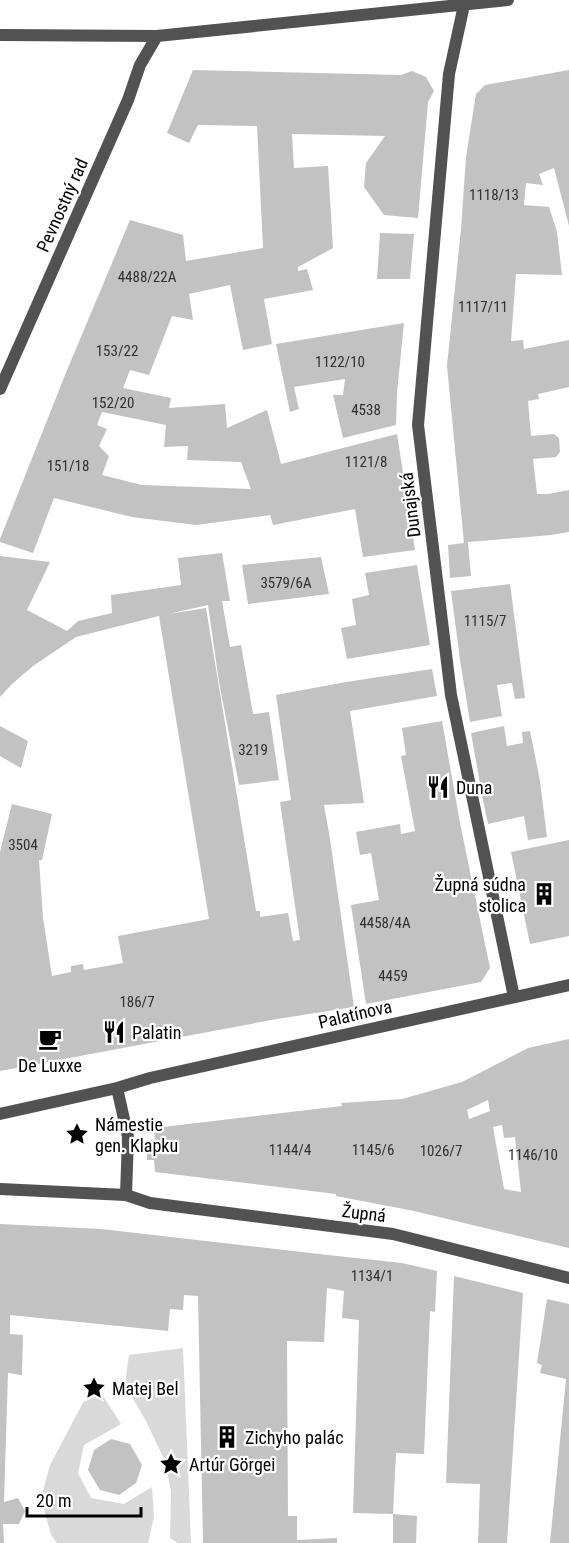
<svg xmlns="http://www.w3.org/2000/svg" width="569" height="1543" font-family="'Roboto Condensed',sans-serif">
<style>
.green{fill:#d9d9d9}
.building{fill:#c2c2c2;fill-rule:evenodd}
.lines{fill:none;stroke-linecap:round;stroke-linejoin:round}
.street{stroke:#525252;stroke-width:12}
.labels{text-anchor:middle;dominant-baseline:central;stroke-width:4.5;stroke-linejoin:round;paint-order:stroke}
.number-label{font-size:15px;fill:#303030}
.street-label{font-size:18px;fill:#000;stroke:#fff}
.poi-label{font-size:18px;fill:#000;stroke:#fff;text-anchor:start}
</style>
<rect width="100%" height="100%" fill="#fff"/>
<path class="green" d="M183,1348L191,1543H178L170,1538L171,1491L165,1461L146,1421L125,1385L129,1355Z
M94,1382L121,1424L84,1445L78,1473L91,1498L124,1504L152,1487L154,1517L148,1543H57L51,1535L41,1498L50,1465Z"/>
<path class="building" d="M193,70L401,75L412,71L426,77L434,91L428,102L418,218L384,215L364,187L366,163L385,136L292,134L294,168L328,166L333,248L298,267V271L307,269L313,290L264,299L272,344L243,350L230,285L189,294L193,320L172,316L149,375L130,370L123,388L171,398L169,408L225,404L227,428L267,410L281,464L397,434L415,550L363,557L355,509L273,525L270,515L196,525L132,517L54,498L33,553L0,542V539L65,375L130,220L183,235L186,261L263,248L257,126L198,125L189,143L167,133ZM102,412L166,425L164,447L188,446L187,460L241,462L251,489L142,485L102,475L109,456L99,446L107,429L97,425Z
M569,70V226L554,168L539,174L543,185L526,183L524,205L549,207L557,232L562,275L516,274L511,341L523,340L524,349L569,340V387L538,394L539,399L528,401L531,436L554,434L559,438L560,452L556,457L533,459L537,494H548L569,490V532L551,535L468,542L471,576L450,578L448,545L464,543L447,366L461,229L466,157L476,94L485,85Z
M380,233L414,234L410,279H377Z
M404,323L397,393L396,425L343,438L333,395H343L345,379L294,387L299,409L290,412L276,344Z
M222,553L230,601H222L230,647L241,645L253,714L269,712L279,780L239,785L219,682L208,605L168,614L206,608L256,911H260V917L288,913L293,941L300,940L280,802L291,800L276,695L346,682L432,669L437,696L350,711L364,803L324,805L330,839L354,1007L277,1019L0,1071V852L12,804L52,814L42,860H39L43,918L52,976L71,972V966L83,964L84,970L123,963L118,936L209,919L159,616L76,637L33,666L11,685L0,697V556L50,562L27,610L67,631L78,621L112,613L111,595L181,585L178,558Z
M321,557L329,594L248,604L242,565Z
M417,565L430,645L347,659L341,628L356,625L352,599L369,595L365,573Z
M510,584L525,698L515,699L512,683L497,685L502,716L470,722L460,660L451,591Z
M442,721L460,823L490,968L481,982L366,1004L351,905L379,900L371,853L360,855L356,832L400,824L401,834L415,831L401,756L406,755L402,728Z
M0,726L28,741L21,768L0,756Z
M504,726L507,746L523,743L522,732L530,731L540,781L547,837L528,840L524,816L488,824L482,795L471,733Z
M569,840V936L530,944L511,852Z
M569,1039V1248L414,1211L336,1196V1194L155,1172L154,1160H147V1140H155L154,1128L342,1106L341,1103L402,1099L462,1082L528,1048ZM488,1100L490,1111L469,1119L467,1110ZM502,1125L504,1138L515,1137L521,1192L504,1189L493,1127Z
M0,1224L101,1229L328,1255L402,1263L437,1271L435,1312L430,1311L424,1454L396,1453L393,1514L353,1513L359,1320L342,1318L344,1291L327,1288L324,1342L287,1341L288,1516H297V1540L337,1538V1543H203L198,1296L184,1295L183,1310L170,1309L168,1331L10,1315V1334L23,1335L22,1375L8,1373L4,1502L18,1498L25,1511L19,1524H3L4,1543H0Z
M454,1276L523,1293L507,1543H478L480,1484L446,1483Z
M547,1299L569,1304V1543H550L566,1379L540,1373L542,1365L537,1363Z
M111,1439L130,1444L142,1465L136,1483L119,1495L100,1490L88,1470L94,1450Z
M393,1514L417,1516L416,1543H393Z"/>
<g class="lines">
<path class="street" d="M464,5L449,74L418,425L451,695L514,997
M0,35L157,36L508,0
M0,389L128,100L140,65L157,36
M117,1088L128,1137L126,1195
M0,1114L117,1088L150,1078L569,985
M0,1189L126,1195L150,1203L393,1234L569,1278"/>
</g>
<defs>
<g id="restaurant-bare" transform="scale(1.8)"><path d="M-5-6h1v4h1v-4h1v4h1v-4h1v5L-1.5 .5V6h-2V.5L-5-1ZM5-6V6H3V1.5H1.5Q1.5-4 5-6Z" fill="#000" stroke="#fff" stroke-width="2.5" paint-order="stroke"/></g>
<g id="building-bare" transform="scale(1.8)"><path d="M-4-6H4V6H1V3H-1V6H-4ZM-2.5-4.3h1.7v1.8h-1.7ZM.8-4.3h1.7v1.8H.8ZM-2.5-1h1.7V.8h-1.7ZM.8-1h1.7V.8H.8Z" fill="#000" stroke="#fff" stroke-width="2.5" paint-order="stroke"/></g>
<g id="cafe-bare" transform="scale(1.8)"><path d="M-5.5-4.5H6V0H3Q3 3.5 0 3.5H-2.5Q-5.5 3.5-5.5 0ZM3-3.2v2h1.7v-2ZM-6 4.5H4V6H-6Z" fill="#000" stroke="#fff" stroke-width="2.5" paint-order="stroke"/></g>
<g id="sight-bare" transform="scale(1.8)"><path d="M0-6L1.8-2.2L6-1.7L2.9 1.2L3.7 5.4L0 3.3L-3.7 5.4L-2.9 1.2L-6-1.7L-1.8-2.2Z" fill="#000" stroke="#fff" stroke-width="2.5" paint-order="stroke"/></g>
</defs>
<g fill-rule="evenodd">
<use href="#restaurant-bare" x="438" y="787"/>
<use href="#building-bare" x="544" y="894"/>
<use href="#restaurant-bare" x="114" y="1032"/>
<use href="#cafe-bare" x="50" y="1039"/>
<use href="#sight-bare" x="77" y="1134"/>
<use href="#sight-bare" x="94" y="1388"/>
<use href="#building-bare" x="227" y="1437"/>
<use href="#sight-bare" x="171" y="1464"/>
</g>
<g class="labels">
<g class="number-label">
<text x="494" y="195">1118/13</text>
<text x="147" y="277">4488/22A</text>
<text x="483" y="307">1117/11</text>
<text x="117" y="351">153/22</text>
<text x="340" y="362">1122/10</text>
<text x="113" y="403">152/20</text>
<text x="366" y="410">4538</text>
<text x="366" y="462">1121/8</text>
<text x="68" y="466">151/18</text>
<text x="286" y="583">3579/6A</text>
<text x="485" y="621">1115/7</text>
<text x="253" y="750">3219</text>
<text x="23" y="845">3504</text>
<text x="385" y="923">4458/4A</text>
<text x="393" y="976">4459</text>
<text x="137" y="1002">186/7</text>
<text x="290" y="1150">1144/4</text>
<text x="373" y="1150">1145/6</text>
<text x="441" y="1151">1026/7</text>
<text x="533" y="1155">1146/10</text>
<text x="372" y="1276">1134/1</text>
</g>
<g class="street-label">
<text transform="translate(62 205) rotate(-66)">Pevnostný rad</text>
<text transform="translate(410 505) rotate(-97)">Dunajská</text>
<text transform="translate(355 1014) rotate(-13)">Palatínova</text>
<text transform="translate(364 1213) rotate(7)">Župná</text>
</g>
<g class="poi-label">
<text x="456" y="787">Duna</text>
<text x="526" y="884" text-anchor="end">Župná súdna<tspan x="526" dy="21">stolica</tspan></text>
<text x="132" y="1032">Palatin</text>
<text x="50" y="1065" text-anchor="middle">De Luxxe</text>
<text x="95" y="1124">Námestie<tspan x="95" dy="21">gen. Klapku</tspan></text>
<text x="112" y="1388">Matej Bel</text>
<text x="245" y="1437">Zichyho palác</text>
<text x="189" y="1464">Artúr Görgei</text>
</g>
</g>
<path d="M27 1507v9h114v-9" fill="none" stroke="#000000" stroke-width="3"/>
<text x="36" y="1507" font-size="18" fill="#000000" stroke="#ffffff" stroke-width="4.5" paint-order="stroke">20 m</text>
</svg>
